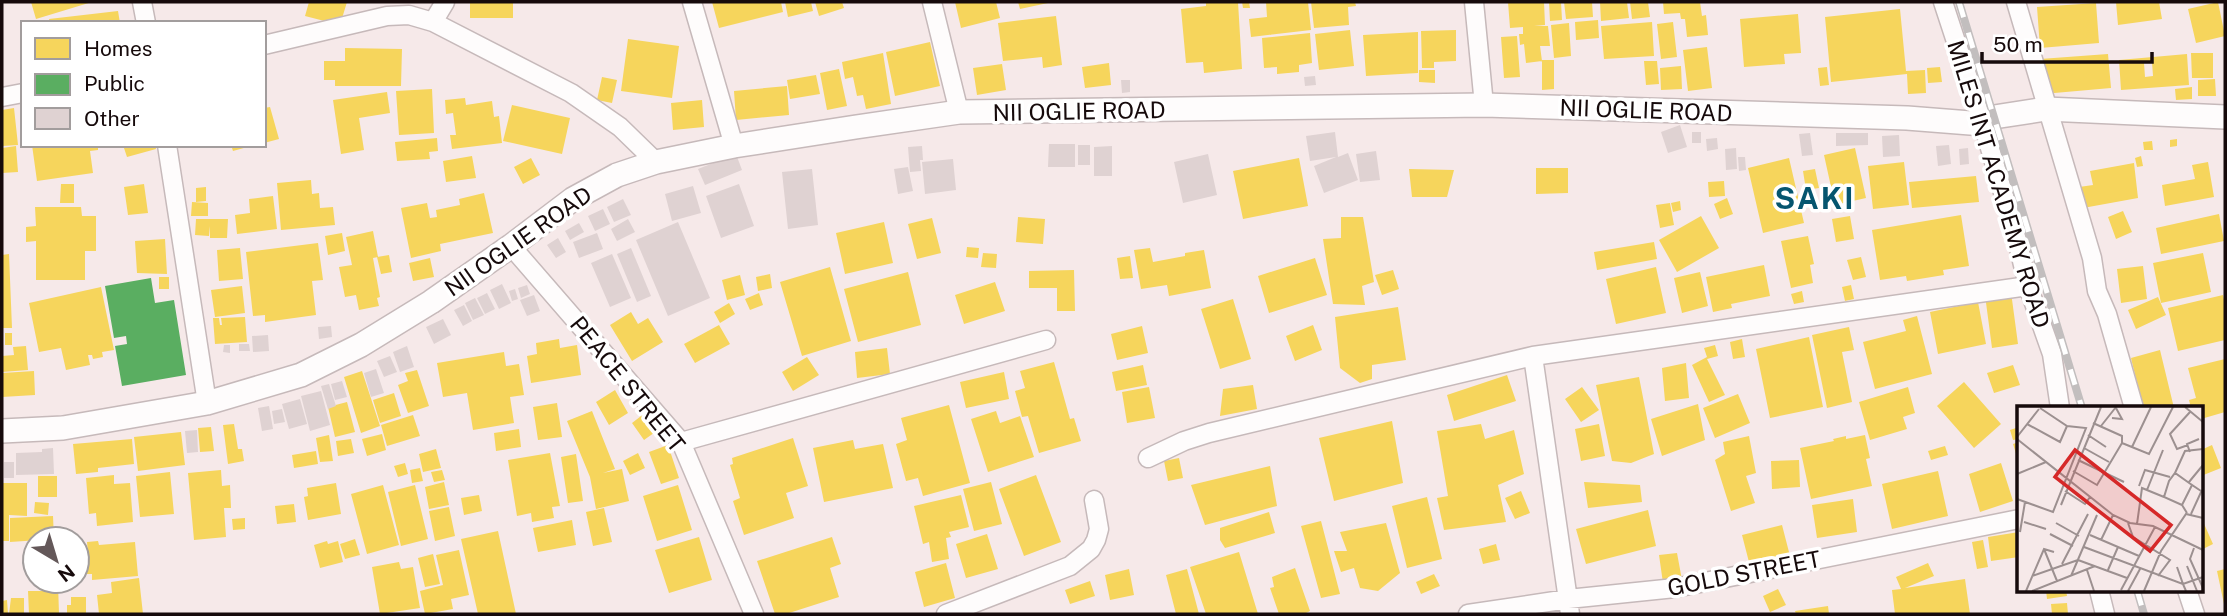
<svg xmlns="http://www.w3.org/2000/svg" width="2227" height="616" font-family="'Public Sans',sans-serif">
<style>
.homes{fill:#f6d55c;fill-rule:evenodd}
.public{fill:#5aae61}
.building{fill:#dfd2d2}
.lines{fill:none;stroke-linecap:round;stroke-linejoin:round}
.minor-casing{stroke:#c6b9ba;stroke-width:21}
.tertiary-casing{stroke:#c6b9ba;stroke-width:26}
.minor{stroke:#fefcfc;stroke-width:18}
.tertiary{stroke:#fefcfc;stroke-width:23}
.rail-casing{stroke:#c2bebe;stroke-width:8}
.rail{stroke:#fff;stroke-width:5;stroke-dasharray:16;stroke-linecap:butt}
.labels{text-anchor:middle;dominant-baseline:central;stroke-width:7;stroke-linejoin:round;paint-order:stroke}
.street-label{font-size:23px;fill:#160a0b;stroke:#fff}
.district-label{font-size:30px;font-weight:bold;letter-spacing:2px;fill:#05556f;stroke:#fff}
.inset-road{fill:none;stroke:#9c9090;stroke-width:2}
.view{fill:#d62828;fill-opacity:0.15;stroke:#d62828;stroke-width:3.5}
.inset-edge{fill:none;stroke:#160a0b;stroke-width:3.5}
</style>
<rect width="100%" height="100%" fill="#f6e9e9"/>
<path class="homes" d="M31,2H92L36,19Z
M309,2H347L340,25L305,16Z
M470,2H513V18H470Z
M712,2H781L783,12L719,28Z
M785,2H811L813,11L788,17Z
M815,2H842L844,8L819,16Z
M955,2H996L1000,18L961,28Z
M1018,2H1048V3L1020,9Z
M1206,2H1238L1242,69L1204,73L1203,62L1186,63L1181,9L1206,6Z
M1242,2H1249L1250,8H1243Z
M1266,2H1308L1311,30L1251,37L1249,19L1267,17Z
M1311,2H1355L1356,6L1348,7L1349,25L1314,28Z
M1508,2H1544L1545,25L1534,26H1548L1550,46H1540L1542,61L1526,63L1524,44L1520,45L1519,34H1523V27L1510,28Z
M1549,2H1561L1562,20L1550,21Z
M1564,2H1592L1593,17L1566,19Z
M1600,2H1627L1629,18L1601,21Z
M1630,2H1648L1650,17L1632,19Z
M1663,2H1700L1702,16L1706,15L1708,35L1687,37L1685,19H1681L1680,13L1664,14Z
M2116,2H2159L2162,19L2118,25Z
M2218,2L2225,36L2196,43L2188,9Z
M2096,3L2099,43L2040,48L2037,7Z
M1900,9L1906,71L1925,70L1926,93L1908,94L1907,74L1831,82L1825,17Z
M118,11L120,23H50L49,19Z
M1798,14L1801,53L1784,54L1785,64L1744,67L1740,19Z
M1056,16L1062,65L1043,68L1042,57L1003,61L998,23Z
M1598,20L1599,38L1576,40L1575,22Z
M1652,22L1654,56L1604,59L1601,26Z
M1673,22L1677,57L1661,59L1657,24Z
M1569,23L1571,56L1554,58L1551,25Z
M1350,30L1354,66L1319,70L1315,34Z
M1456,30V61L1434,62V68H1422L1421,31Z
M1418,32V73L1366,76L1363,35Z
M1310,33L1312,63L1299,65V72L1277,74V67L1264,68L1262,38Z
M1517,36L1520,77L1504,78L1501,37Z
M628,39L679,46L672,98L621,91Z
M930,42L940,86L895,96L886,52Z
M1707,47L1712,88L1688,91L1683,50Z
M345,48L402,49L401,86H335V80H324V61H345Z
M883,53L891,104L866,109L863,95L857,96L853,77L845,79L842,62Z
M2191,53H2213V78H2192Z
M2108,54L2111,88L2043,94L2040,59Z
M2187,54L2189,85L2121,90L2119,60ZM2152,62L2153,76L2145,77L2144,63Z
M1542,60H1554V89L1542,90Z
M1644,61H1657L1659,84L1646,85Z
M1109,63L1111,85L1085,88L1082,67Z
M1002,64L1006,90L977,95L973,68Z
M1681,66L1682,89L1661,90L1660,68Z
M1827,67L1829,85L1820,86L1818,68Z
M1940,67L1942,82L1928,83L1927,68Z
M839,69L847,106L827,110L820,73Z
M1419,70H1435V83L1419,82Z
M816,75L820,94L790,99L787,80Z
M602,77L617,80L612,103L597,100Z
M2215,79L2216,96H2198V80Z
M787,86L789,115L736,120L734,91Z
M2192,87V99L2176,100L2175,89Z
M432,89L434,133L399,135L396,91Z
M387,92L390,113L359,118L364,150L341,154L333,100Z
M465,98L466,105L492,101L494,117L499,116L502,143L452,149L450,135H456L453,113L446,114L445,100Z
M702,100L704,127L673,130L671,103Z
M512,105L570,118L562,154L503,141Z
M270,107L279,139L264,143V108Z
M14,108L18,145L2,146V110Z
M437,138L438,151L429,152L430,159L397,161L395,142Z
M2177,139V146L2170,147V140Z
M2152,141L2153,150H2144L2143,142Z
M32,145H98V150L90,151L93,173L37,181Z
M123,145H155L156,149L127,157Z
M231,145H251V146L233,151Z
M16,146L18,172L2,173V148Z
M1855,148L1866,198L1835,205L1824,155Z
M472,156L476,178L446,182L443,161Z
M2141,156L2143,166L2137,167L2135,158Z
M531,158L540,175L523,184L514,167Z
M1299,158L1308,206L1243,219L1233,171Z
M1789,158L1804,223L1763,233L1748,168Z
M1904,162L1909,205L1873,209L1868,166Z
M2208,162L2214,197L2165,206L2162,185L2195,179L2192,165Z
M2134,163L2138,198L2083,208L2079,187L2093,185L2090,171Z
M1536,168H1568V193L1536,194Z
M1409,169L1454,170L1447,197H1412Z
M1815,169L1819,188L1806,190L1803,171Z
M1976,176L1979,202L1912,208L1909,182Z
M311,180L312,194L319,193L320,208L333,207L335,225L281,230L277,183Z
M1724,181L1725,196L1709,197L1708,182Z
M61,184H74V203H60Z
M144,184L148,213L128,215L124,187Z
M206,187V201L196,202V188Z
M484,193L493,233L440,244L441,251L411,258L401,208L427,203L430,218L437,217L436,210L460,205L459,199Z
M273,196L277,229L237,234L235,215L250,213L249,199Z
M1727,198L1733,214L1720,219L1714,204Z
M1680,201L1681,210L1673,212L1671,203Z
M192,202L208,203V216H191Z
M1670,203L1674,225L1660,228L1656,205Z
M35,207H81L82,216H96V251H85V280H36V241L26,242V227L36,226Z
M2123,211L2132,232L2116,239L2108,217Z
M2219,214L2224,241L2161,254L2156,228Z
M1961,215L1969,266L1943,270L1944,275L1907,281L1906,276L1880,280L1872,230Z
M1701,216L1719,248L1677,272L1659,240Z
M1850,216L1854,239L1836,242L1832,219Z
M1018,217L1045,219L1043,244L1016,242Z
M1341,217H1363L1374,282L1362,286L1365,305L1333,304L1323,239L1341,238Z
M932,218L941,253L917,259L908,224Z
M196,219H228L227,238H210V226L209,236L195,235Z
M884,222L893,263L845,274L836,233Z
M373,231L378,257L373,258L380,297L377,298L379,306L359,310L356,295L345,297L339,267L352,265L346,237Z
M342,233L345,251L328,255L325,236Z
M1808,236L1814,264L1810,265L1813,283L1791,288L1781,241Z
M165,239L167,274L137,273L135,241Z
M1654,242L1657,259L1597,270L1594,252Z
M318,243L323,280L312,281L316,315L265,322V315L253,316L246,252Z
M967,247L979,248L978,258L966,257Z
M240,248L243,279L219,281L217,250Z
M1150,248L1153,262L1185,256V253L1204,250L1211,288L1169,296L1167,285L1141,289L1134,250Z
M983,253L997,254L996,268L981,267Z
M2203,253L2211,292L2161,303L2153,263Z
M9,254L12,328H2V255Z
M389,255L392,272L381,274L377,257Z
M1130,256L1133,278L1120,279L1117,258Z
M1861,257L1866,277L1853,280L1847,260Z
M430,258L434,277L413,281L409,263Z
M1315,258L1327,295L1269,313L1258,276Z
M1764,265L1770,296L1731,304L1732,308L1713,312L1706,277Z
M2143,266L2147,299L2121,303L2117,269Z
M830,267L851,341L802,356L780,282Z
M1656,267L1666,313L1616,324L1606,279Z
M1074,270L1075,311H1057V288H1029V271Z
M1393,270L1399,289L1382,295L1375,275Z
M908,272L921,325L858,342L844,289Z
M1700,272L1708,306L1682,313L1674,278Z
M770,274L772,288L758,291L756,277Z
M740,275L745,295L727,300L722,280Z
M159,277H169V289H159Z
M995,282L1005,311L964,324L955,295Z
M1851,285L1854,299L1845,301L1842,287Z
M242,286L245,313L215,317L211,290Z
M101,287L114,350L102,352L103,357L93,359L92,355H88L90,365L66,370L61,348L39,352L29,303Z
M1802,291L1804,302L1794,304L1791,294Z
M2011,292L2018,344L1992,348L1985,295Z
M759,293L763,305L750,310L745,299Z
M2223,295L2225,304V340L2178,351L2168,308Z
M2158,297L2166,315L2136,329L2128,310Z
M1233,299L1251,359L1220,369L1201,309Z
M1978,302L1986,344L1938,354L1930,312Z
M729,303L735,314L720,323L714,312Z
M1398,307L1406,360L1372,365V379L1360,383L1340,368L1335,317Z
M631,312L638,324L648,318L663,342L632,361L610,325Z
M1917,316L1932,374L1875,389L1863,342L1906,331L1903,320Z
M245,317L247,342L215,344L213,318H219L220,325H222L221,318Z
M719,325L730,344L695,363L684,344Z
M1313,325L1322,350L1295,361L1286,336Z
M1142,326L1148,353L1117,360L1111,334Z
M1849,327L1854,350L1842,352L1852,402L1827,408L1812,335Z
M5,333H12V345H5Z
M1809,337L1823,407L1770,418L1756,349Z
M559,339L560,348L577,345L581,375L531,383L527,356L537,354L536,343Z
M1742,339L1745,357L1733,359L1730,342Z
M1715,345L1718,356L1707,359L1725,395L1709,402L1692,365L1707,357L1704,348Z
M26,346L28,370L2,372V356L14,355L13,347Z
M887,348L890,374L857,378L855,352Z
M2160,350L2174,408H2143L2131,358Z
M504,352L506,366L519,364L524,395L510,397L514,423L473,430L467,393L443,397L437,363Z
M807,357L819,375L793,391L782,372Z
M2225,359V412L2201,419V408H2191L2189,400L2196,398L2188,368Z
M1054,362L1070,419L1074,418L1081,441L1039,453L1028,416L1022,417L1015,391L1025,388L1020,371Z
M1686,363L1689,398L1665,401L1662,368Z
M1143,365L1147,385L1116,391L1112,372Z
M2013,365L2020,385L1994,393L1987,373Z
M417,370L429,406L408,413L398,385L408,381L405,373Z
M34,371L35,395L2,397V373Z
M362,371L380,426L361,433L344,377Z
M1004,372L1009,399L966,408L960,382Z
M1507,375L1516,401L1454,421L1447,395Z
M1639,377L1654,454L1631,463L1612,461L1596,385Z
M1964,382L2001,424L1974,448L1937,406Z
M1253,385L1257,409L1220,416L1223,389Z
M1149,387L1155,418L1127,423L1122,392Z
M1582,387L1599,410L1581,422L1565,399Z
M1908,387L1915,413L1903,417L1907,429L1870,440L1859,402Z
M615,390L628,413L609,425L596,402Z
M394,393L401,416L380,423L373,400Z
M1738,394L1750,423L1715,438L1703,408Z
M347,402L355,432L335,437L328,407Z
M557,403L562,437L538,440L533,407Z
M1698,404L1705,440L1662,456L1651,419Z
M949,405L970,483L923,496L918,478L906,481L896,444L907,440L901,418Z
M592,411L615,469L603,473L622,469L629,501L596,509L590,477L567,421Z
M996,411L1000,423L1020,416L1034,457L988,472L971,419Z
M645,413L658,430L644,440L632,423Z
M413,415L420,436L387,446L381,425Z
M1392,421L1403,483L1334,501L1319,438Z
M234,424L238,449H242L244,461L228,464L223,425Z
M1481,424L1485,439L1514,430L1524,474L1498,485L1506,522L1444,530L1437,498L1448,496L1437,431Z
M1599,424L1605,456L1581,461L1575,429Z
M211,427L214,451L200,452L198,428Z
M2019,427V439L2013,440L2010,430Z
M519,429L521,447L496,451L494,433Z
M181,432L185,465L138,471L134,437Z
M382,434L386,450L367,456L362,439Z
M329,435L333,461L320,462L316,438Z
M1865,435L1870,458L1866,459L1872,486L1811,499L1800,448L1834,441L1833,439L1846,436V439Z
M1749,436L1756,473L1746,476L1755,503L1731,511L1715,460L1725,454L1723,442Z
M793,438L808,486L786,493L794,518L744,535L733,501L740,498L730,465L733,464L732,458Z
M132,439L134,464L98,468V472L76,474L73,444Z
M351,439L354,453L338,456L336,441Z
M853,440L855,449L883,444L893,488L824,502L813,448Z
M2019,442V460H2018L2013,444Z
M668,445L679,478L661,484L649,452Z
M2212,445L2221,468L2201,476V450Z
M1945,446L1948,455L1931,460L1928,451Z
M436,449L441,468L423,472L419,454Z
M316,451L318,464L294,468L292,455Z
M550,453L560,506L552,507L554,518L532,522L531,513L517,516L508,460Z
M638,453L645,468L630,475L623,461Z
M576,454L583,501L568,503L561,457Z
M1179,458L1183,478L1168,481L1164,461Z
M1799,460L1800,487L1772,489L1771,461Z
M405,463L408,474L398,477L394,466Z
M2001,463L2013,501L1980,512L1969,474Z
M1270,466L1277,506L1205,525L1191,485Z
M420,468L423,481L412,483L410,470Z
M221,470L222,486L230,485L231,508H224L226,537L194,540L188,473Z
M442,470L445,480L434,482L431,472Z
M1938,471L1948,516L1892,529L1882,484Z
M170,472L174,514L140,517L136,476Z
M114,475V484L130,483L133,522L97,526L96,513L89,514L86,478Z
M1036,475L1061,542L1024,556L999,489Z
M38,476H57V497H38Z
M444,482L449,505L429,509L425,487Z
M991,482L1002,524L974,531L963,489Z
M1584,482L1640,485L1642,502L1588,508Z
M2,483H27V516L9,515V541H2Z
M336,483L341,514L308,520L304,497L308,496L307,488Z
M383,485L399,545L367,554L351,494Z
M415,485L428,539L401,546L388,492Z
M678,485L692,530L657,541L643,496Z
M1521,491L1530,513L1515,519L1505,498Z
M479,495L482,511L464,515L461,498Z
M961,495L969,527L949,532L951,537L946,538L949,559L932,562L929,542L923,544L914,506Z
M1427,497L1442,559L1407,568L1392,506Z
M1853,499L1857,532L1817,538L1812,505Z
M35,502L49,503L48,515L34,513Z
M294,504L296,522L277,524L275,506Z
M449,507L455,536L435,541L429,511Z
M604,508L612,542L593,546L586,512Z
M1648,510L1656,546L1586,564L1576,529Z
M1269,512L1275,533L1225,548L1220,540V528Z
M53,516L54,539L10,542V518Z
M2201,517L2213,544L2201,550Z
M245,518V529L233,530L232,519Z
M572,520L576,545L538,552L533,528Z
M1321,521L1340,594L1321,598L1301,526Z
M1386,523L1400,573L1378,591L1360,588L1354,568L1341,572L1334,551H1347L1340,532Z
M1782,525L1790,556L1750,566L1742,535Z
M498,531L516,614H478L461,539Z
M2019,532V557L1991,561L1988,537Z
M987,534L998,569L966,578L956,544Z
M699,537L712,580L669,593L655,550Z
M832,537L841,564L830,568L839,597L786,614H775L757,561Z
M355,539L360,555L345,559L340,544Z
M1983,540L1988,567L1977,569L1972,542Z
M98,541L99,545L135,542L138,576L92,580V574H83L81,554H88L87,542Z
M327,541L328,544L338,541L343,562L320,568L314,545Z
M1496,544L1500,560L1483,564L1479,549Z
M459,550L469,595L451,599L453,609L425,614L420,591L443,585L436,555Z
M26,551H35V574H29Z
M1239,552L1258,614H1206L1190,567Z
M1677,553L1682,580L1663,583L1659,555Z
M433,554L440,584L425,587L418,558Z
M399,562L401,569L413,567L420,608L380,614L372,567Z
M946,563L955,598L924,607L915,572Z
M1928,563L1934,576L1905,588L1965,579L1970,614H1895L1892,590L1901,589L1896,577Z
M1295,568L1310,611L1304,614H1279L1270,588L1274,587L1272,577Z
M1129,569L1134,595L1110,600L1105,575Z
M1187,569L1199,614H1176L1166,575Z
M2225,569V604H2224L2217,571Z
M1434,574L1440,586L1421,594L1416,582Z
M139,578L143,614H99L97,595L112,593L111,582Z
M1090,581L1095,596L1070,604L1065,590Z
M58,583L59,614H29L28,591H45V584Z
M1778,589L1786,605L1770,612L1763,596Z
M2046,590H2066L2067,596L2047,599Z
M71,597H86V614H67V605H71Z
M11,598H24V614H9Z
M7,600L8,614H2V601Z
M2067,603L2068,614H2052L2051,604Z
M1828,606L1829,614H1796L1795,611Z"/>
<path class="public" d="M151,278L155,303L174,300L186,375L122,386L115,346L127,344L126,336L114,338L105,286Z"/>
<path class="building" d="M1315,76L1316,85L1305,86L1304,77Z
M1121,80H1130V92L1122,93Z
M1680,125L1687,147L1668,153L1661,132Z
M1335,132L1338,157L1348,153L1358,180L1324,193L1314,166L1336,157L1310,161L1306,136Z
M1692,132H1701V143H1692Z
M1810,133L1813,155L1802,156L1799,134Z
M1836,133H1868V145L1836,146Z
M1899,135L1900,156L1883,157L1882,136Z
M1717,138L1718,149L1707,151L1706,139Z
M1049,144H1075V167H1048Z
M1078,145H1090V165H1078Z
M1949,145L1951,164L1938,166L1936,146Z
M922,146L923,160H920L921,171L910,172L908,147Z
M1112,146V176H1094V147Z
M1736,148L1737,169L1726,170L1725,149Z
M1968,148L1969,164L1960,165L1959,149Z
M1376,151L1380,180L1360,182L1356,154Z
M736,154L742,170L705,185L698,169Z
M1208,154L1217,195L1183,203L1174,162Z
M1738,157H1745L1746,170L1739,171Z
M953,159L956,190L925,194L922,162Z
M908,167L913,191L898,194L894,169Z
M812,169L818,225L788,229L782,172Z
M739,184L754,226L721,238L706,196Z
M693,186L701,213L672,221L665,194Z
M623,199L631,215L614,222L607,207Z
M603,209L610,224L595,231L588,216Z
M628,219L635,232L617,241L611,229Z
M678,222L710,298L668,316L636,240Z
M579,223L584,232L570,240L565,231Z
M597,233L603,249L579,258L573,242Z
M558,238L566,252L556,258L547,245Z
M631,248L651,296L637,302L617,254Z
M612,254L631,298L610,307L591,263Z
M502,284L511,303L499,309L490,290Z
M527,285L530,294L521,298L518,288Z
M515,289L518,299L512,301L509,291Z
M487,293L495,309L485,314L477,298Z
M534,295L540,311L527,316L520,300Z
M475,298L484,315L473,320L465,303Z
M464,305L472,321L463,326L454,310Z
M443,319L451,335L434,344L426,327Z
M331,326L332,337L319,339L318,327Z
M268,335L269,351L253,352L252,336Z
M239,344H249L250,351H239Z
M224,345H230V353L223,352Z
M407,346L414,367L400,372L393,352Z
M390,356L397,372L384,377L377,361Z
M376,369L384,393L371,397L364,373Z
M342,381L347,397L335,400L331,384Z
M329,384L336,406L328,409L321,386Z
M321,391L330,425L310,431L301,396Z
M300,399L307,424L289,429L282,404Z
M269,406L273,429L262,431L258,408Z
M282,409L285,422L274,424L272,411Z
M197,430L198,452L187,453L185,431Z
M53,448L54,474L16,475V453L42,452V449Z
M4,462H14V478H4Z"/>
<g class="lines">
<g class="minor-casing">
<path id="minor" d="M142,2L146,23
M692,2L734,146
M932,2L959,112
M1474,2L1484,105
M1943,2L1983,124L2018,244L2028,286L2052,354L2060,408
M2016,2L2092,258L2097,291L2107,314L2134,408
M433,22L445,2
M264,45L387,16L409,15L433,22L571,93L620,127L656,162
M2,97L23,93
M167,145L207,403
M511,246L681,442L754,614
M681,442L1046,340
M1148,458L1184,441L1209,433L1533,356
M2099,590L2105,614
M2187,590L2195,614
M946,614L1070,566L1091,549L1096,540L1099,529L1094,500
M1468,614L1568,599L1675,588L2019,519
M1570,614L1533,356L2028,286"/>
</g>
<g class="tertiary-casing">
<path id="tertiary" d="M2,431L63,428L207,403L301,375L361,345L431,302L511,246L573,199L617,175L656,162L734,146L856,127L959,112L1484,105L1907,118L1983,124L1994,117L2046,109L2225,117"/>
</g>
<use href="#minor" class="minor"/>
<use href="#tertiary" class="tertiary"/>
<g class="rail-casing">
<path id="rail" d="M1959,2L2082,408
M2137,590L2144,614"/>
</g>
<use href="#rail" class="rail"/>
</g>
<g class="labels">
<g class="street-label">
<text transform="translate(1646 110) rotate(2)">NII OGLIE ROAD</text>
<text transform="translate(1079 111) rotate(-1)">NII OGLIE ROAD</text>
<text transform="translate(1999 184) rotate(73)">MILES INT ACADEMY ROAD</text>
<text transform="translate(518 241) rotate(-35)">NII OGLIE ROAD</text>
<text transform="translate(628 384) rotate(51)">PEACE STREET</text>
<text transform="translate(1744 573) rotate(-11)">GOLD STREET</text>
</g>
<g class="district-label">
<text x="1815" y="198">SAKI</text>
</g>
</g>
<g transform="translate(2017 406)">
<rect width="186" height="186" fill="#f6e9e9"/>
<path class="inset-road" d="M168,1L186,16M95,12L105,13L99,2M10,18L43,36L50,20M84,20L99,1M71,29L89,41M0,31L22,3M0,33L96,109L113,117L136,120L186,144M105,37L132,48L156,1M171,39L160,43L153,28L173,6M115,41L134,1M67,42L92,56M173,46L170,38L182,33M61,54L107,76M56,65L80,79L105,37V30L76,17M158,67L168,45L186,43M0,68L29,56M172,76L186,59M122,80L128,64L153,71M130,84L146,44M48,85L68,98L73,91M0,93L36,106L69,22L50,20L23,2M44,99L84,1M165,99L147,91L152,75L158,67L175,79M170,107L165,99L175,79L184,85M174,108L185,84M7,116L29,123M39,117L62,130M111,117L116,131L153,154L141,170M120,118L125,82L147,91M3,126L8,96M33,128L56,140M73,129L122,150M84,134L96,109M67,141L166,178L169,185M177,142L173,153L186,182M27,143L40,175M61,154L110,172M45,158L71,108M170,160L180,185M160,161L166,178L186,171M70,164L77,185M91,164L101,141M15,170L61,154M54,170L80,109M104,184L138,121M9,185L27,143L37,146M15,185L78,160M111,185L123,163M127,185L144,145L169,108L186,112"/>
<path class="view" d="M58,44L154,119L133,145L38,71Z"/>
<rect width="186" height="186" class="inset-edge"/>
</g>
<rect width="2227" height="616" fill="none" stroke="#160a0b" stroke-width="7"/>
<rect x="21" y="21" width="245" height="126" fill="#ffffff" stroke="#a29d9d" stroke-width="2"/>
<rect x="35" y="38" width="35" height="21" fill="#f6d55c" stroke="#a29d9d" stroke-width="2"/>
<text x="84" y="56" font-size="21" fill="#160a0b">Homes</text>
<rect x="35" y="74" width="35" height="21" fill="#5aae61" stroke="#a29d9d" stroke-width="2"/>
<text x="84" y="91" font-size="21" fill="#160a0b">Public</text>
<rect x="35" y="108" width="35" height="21" fill="#dfd2d2" stroke="#a29d9d" stroke-width="2"/>
<text x="84" y="126" font-size="21" fill="#160a0b">Other</text>
<g transform="translate(56 560) rotate(142)"><circle r="33" fill="#ffffff" stroke="#a29d9d" stroke-width="2"/>
<path d="M0-5L12 26L0 18L-12 26Z" fill="#645859"/>
<text y="-10" font-size="19" font-weight="bold" text-anchor="middle" fill="#160a0b">N</text>
</g>
<path d="M1982 52v10h170v-10" fill="none" stroke="#160a0b" stroke-width="3.5"/>
<text x="1993" y="52" font-size="21" fill="#160a0b" stroke="#ffffff" stroke-width="5" paint-order="stroke">50 m</text>
</svg>
